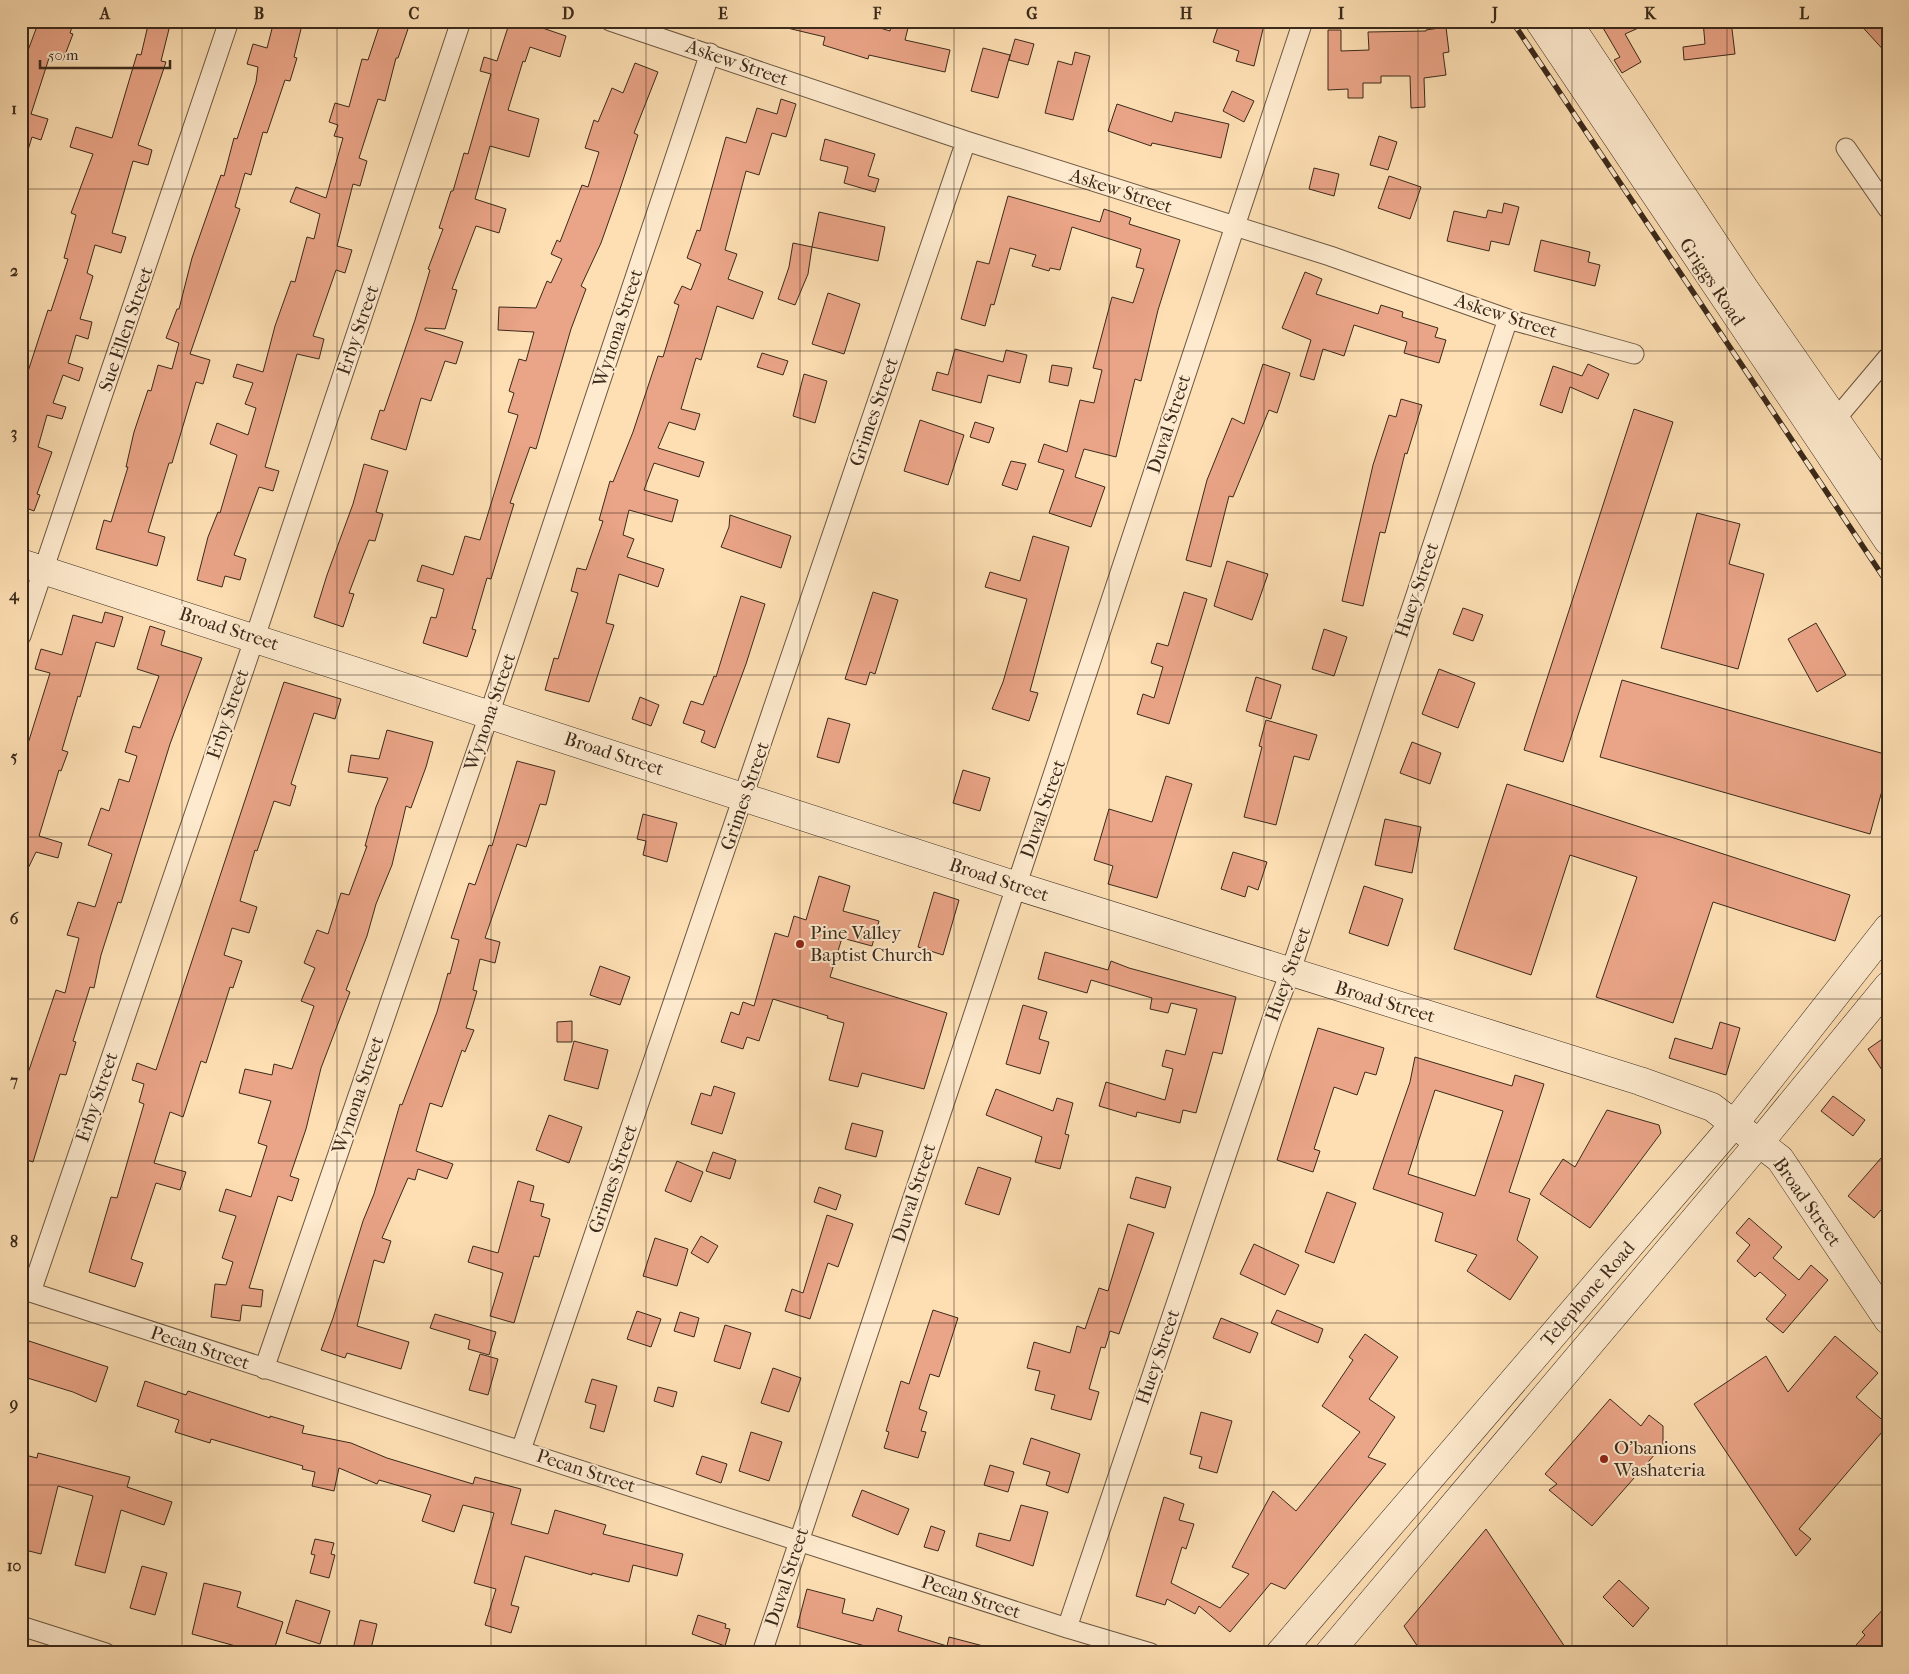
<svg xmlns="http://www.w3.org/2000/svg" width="1909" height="1674" font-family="'IM FELL French Canon',serif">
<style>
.building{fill:#eaa487;stroke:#3b2a1b;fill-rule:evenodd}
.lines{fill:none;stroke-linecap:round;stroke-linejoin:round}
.street-casing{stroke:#6c5741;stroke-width:21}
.secondary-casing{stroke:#3b2a1b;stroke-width:29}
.street{stroke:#feeace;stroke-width:19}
.secondary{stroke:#feeace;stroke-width:28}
.rail-casing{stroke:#3b2a1b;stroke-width:5.5}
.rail{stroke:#feeace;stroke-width:4;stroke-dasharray:11;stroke-linecap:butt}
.grid{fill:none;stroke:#3b2a1b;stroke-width:1;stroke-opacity:0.55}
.poi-dot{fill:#8f2418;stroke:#feeace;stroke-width:2}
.labels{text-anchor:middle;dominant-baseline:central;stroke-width:4;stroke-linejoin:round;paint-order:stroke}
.street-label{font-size:19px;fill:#3b2a1b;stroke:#feeace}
.poi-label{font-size:19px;fill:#3b2a1b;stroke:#feeace;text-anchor:start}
.neatline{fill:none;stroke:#3b2a1b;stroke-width:2}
.grid-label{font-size:16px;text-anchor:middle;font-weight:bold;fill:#3b2a1b}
</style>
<rect width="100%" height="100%" fill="#fddfb3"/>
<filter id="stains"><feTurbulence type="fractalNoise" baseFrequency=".004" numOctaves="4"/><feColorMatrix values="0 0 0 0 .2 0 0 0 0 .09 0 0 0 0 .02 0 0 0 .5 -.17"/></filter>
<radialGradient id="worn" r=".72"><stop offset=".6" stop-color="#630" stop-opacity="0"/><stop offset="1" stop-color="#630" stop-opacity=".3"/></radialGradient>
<path class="building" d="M39,21H74L70,33L73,34L63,60L50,55L31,114L48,119L41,140L32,137L24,163L21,162V69Z
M149,21L170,25L161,61L166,62L138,145L152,150L148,165L133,161L112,233L126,237L121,253L95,245L87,273L93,276L80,319L92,322L88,339L76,335L68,363L83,368L79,381L63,375L53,403L66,407L62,419L47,415L38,447L52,452L37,494L40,495L34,511L21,506V393L48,310L51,311L68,259L64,258L76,215L71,213L93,154L70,147L76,127L112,138L137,54L141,55Z
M274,21H303L294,57L297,58L290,81L285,80L267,133L263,132L251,175L245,173L235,207L240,209L190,354L210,360L203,384L196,382L172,463H169L148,532L165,537L157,566L96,549L104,520L111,522L128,467H126L134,432L148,390L151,391L158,365L172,369L179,343L166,338L177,309H179L192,258L221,175L224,176L234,138L237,139L256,82L258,67L247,64L253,44L267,48Z
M381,21H395L409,26L398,58H396L385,101L378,99L359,158L367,161L360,186L353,184L337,246L352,250L345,273L336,270L313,336L324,339L319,359L297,354L265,467L279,471L273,491L259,487L234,555L246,559L240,580L225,576L222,587L197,580L208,537L218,512L220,513L237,455L210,444L217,423L248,435L256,408L245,404L253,383L233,377L237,364L263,372L275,326L291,281L295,282L307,237L314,239L320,214L290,202L296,187L326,198L343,138L334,136L338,125L329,122L335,103L349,107L362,59L368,60Z
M510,21H522L566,36L560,57L530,47L525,62L523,61L508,110L539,119L529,157L490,146L475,199L506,209L499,233L476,226L452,289L457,290L445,329L425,328V330L463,342L456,364L445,361L431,401L421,398L406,450L371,439L380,410L384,411L415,320L430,270L428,269L443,229L439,228L451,191H453L464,153L468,154L491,74L480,71L484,57L497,61Z
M784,21H857L890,31L892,21L909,24L905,40L950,50L945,72L869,55L868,59L823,45L825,37L783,27Z
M1220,21H1265L1254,66L1236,61L1239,51L1213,42Z
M1599,21H1654L1625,34L1641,62L1622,73L1614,60L1620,57Z
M1703,21H1731L1735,54L1684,60L1683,47L1705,44Z
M1857,21H1888V55Z
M1446,27L1449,52L1443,53L1446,75L1424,78L1425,107L1411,108L1410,76H1381V83H1363V98H1348V89L1328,90V30H1341V51L1369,50L1368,32L1426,31V30Z
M1015,39L1034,44L1028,65L1009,60Z
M983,48L1010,55L998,98L971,91Z
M1075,52L1090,56L1073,120L1045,113L1058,61L1072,65Z
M635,63L658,72L634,133L638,135L619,192L601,243L581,286L586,289L571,329L536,449L530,447L510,503L514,504L491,579L487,578L472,629L476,630L467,657L423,643L431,617L436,618L444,589L417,581L422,565L453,575L465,536L480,540L518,415L508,412L514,393L509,391L519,359L526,361L534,332L498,330L499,307L536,308L547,281L551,283L562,259L551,254L557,240L560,242L582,185L588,187L599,152L585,148L594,120L598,122L612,88L623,93Z
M1232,91L1254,101L1244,122L1223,111Z
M781,99L796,104L786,137L772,133L759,175L746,171L725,250L737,254L728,279L763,292L753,319L717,306L701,360L696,358L681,409L700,414L695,430L669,422L658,448L704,462L699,477L654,463L644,490L678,500L672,522L629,510L623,535L634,539L627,557L664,569L658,587L619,574L606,623L614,625L589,702L545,690L554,658L558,659L578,593L571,591L577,568L586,570L603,521L599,520L610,481L613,482L633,432L658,356L663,357L679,305L674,303L682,286L691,290L701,264L687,258L697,230L700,231L726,137L746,143L757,108L777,114Z
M1117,104L1172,122L1175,112L1229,124L1221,158L1152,143L1151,146L1108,131Z
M1379,136L1397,142L1388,170L1370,165Z
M825,139L875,154L868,176L879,179L875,192L844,183L848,167L820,160Z
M1314,168L1339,174L1334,196L1309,189Z
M1389,176L1421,187L1410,219L1378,208Z
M1008,196L1100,222L1104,209L1131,218L1129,224L1180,240L1158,310L1141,381L1135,379L1116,457L1084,449L1075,477L1105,487L1091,527L1049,513L1064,470L1038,462L1044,444L1067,452L1080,400L1094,403L1102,370L1093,368L1112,297L1133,303L1144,269L1136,267L1141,249L1072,227L1060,270L1050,268L1049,271L1032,266L1036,255L1010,248L994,305L991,304L985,326L961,319L977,261L989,264Z
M1504,203L1519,207L1509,245L1491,241L1489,251L1447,241L1454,211L1486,218L1488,210L1502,213Z
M819,212L885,227L878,261L812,247L808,274L795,305L778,299L789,267L793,243L812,247Z
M1541,240L1590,252L1588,262L1600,265L1595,286L1534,271Z
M1305,272L1322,279L1316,294L1378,314L1381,305L1403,312L1402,317L1438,328L1435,337L1446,340L1439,363L1404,353L1407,342L1354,325L1344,356L1323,349L1314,380L1300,376L1311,340L1282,328Z
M828,293L860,304L844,354L812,344Z
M955,349L1003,362L1006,350L1027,355L1020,383L988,375L981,403L932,390L937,372L948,375Z
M762,353L788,361L783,375L757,367Z
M1263,364L1290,373L1277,413L1269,410L1233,497L1229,496L1211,567L1186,560L1207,480L1232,418L1244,424Z
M1588,364L1609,374L1598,399L1570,387L1562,413L1540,405L1553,366L1582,376Z
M1052,365L1072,368L1068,386L1049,382Z
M804,374L827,381L815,423L793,416Z
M1401,399L1422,405L1407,454L1405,453L1385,533L1380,532L1363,606L1342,601L1373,465L1389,415L1396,417Z
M1634,409L1673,422L1563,762L1524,750Z
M920,420L964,435L948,485L904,471Z
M975,422L994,428L989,443L970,437Z
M1011,461L1026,464L1017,490L1002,485Z
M364,464L388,471L376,512L383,514L375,541L369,540L349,593L354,594L343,627L314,617L327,575L353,504Z
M1697,513L1740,524L1729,564L1764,574L1738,669L1661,648Z
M730,515L791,536L781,568L721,547L729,527Z
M1033,536L1069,547L1030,691L1038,693L1029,721L992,709L1003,682L1027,599L985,587L990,572L1020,581Z
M1227,561L1268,574L1252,620L1214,606Z
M873,592L898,600L875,674L870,672L866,685L845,679Z
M1184,592L1207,599L1169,724L1137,714L1143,694L1154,698L1163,667L1151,663L1157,643L1168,646Z
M741,596L765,604L746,664L715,748L701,742L705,731L683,723L691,701L703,705L714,676L716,677Z
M1463,608L1483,615L1473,641L1453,634Z
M105,612L123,617L114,647L96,642L80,697L78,696L62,750L68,752L61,771L59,770L39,836L62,843L58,858L36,852L21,883V766L50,673L35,669L41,649L62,655L73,615L102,623Z
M1816,623L1846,675L1817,692L1788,639Z
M150,626L165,631L161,645L202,658L170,744L121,903L118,902L101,955L94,988L90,987L73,1041L76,1042L66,1075L60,1074L33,1162L21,1158V1085L24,1075L27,1076L56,990L65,993L79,938L67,935L78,902L95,907L112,854L88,845L101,808L109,811L119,779L129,782L137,756L125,752L133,726L140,728L159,676L137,669Z
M1324,629L1347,637L1334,676L1312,669Z
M1439,669L1475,683L1458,728L1422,714Z
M1256,677L1281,685L1271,719L1246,711Z
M1622,680L1888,755V769L1870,834L1600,757Z
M284,682L341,699L335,719L314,713L291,784L296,786L290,806L274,801L257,851L255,850L240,901L257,907L249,933L232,928L224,955L242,961L233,988L230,987L206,1063L201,1061L183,1117L170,1112L154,1163L186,1172L180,1190L156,1183L131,1259L143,1263L135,1287L89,1272L111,1197L117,1198L144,1104L139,1102L144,1084L132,1080L137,1063L156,1070Z
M640,697L659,705L651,726L632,719Z
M828,718L850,724L839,763L817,757Z
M1266,720L1317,735L1309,760L1294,756L1276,825L1244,817L1262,747L1259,746Z
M387,730L433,742L426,767L411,808L406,806L392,865L376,904L367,936L346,990L350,992L321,1068L306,1129L290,1176L299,1179L292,1201L278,1196L249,1288L263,1290L261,1307L242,1305L240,1321L211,1317L215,1284L226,1285L233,1262L222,1258L236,1216L219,1211L226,1189L251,1197L267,1146L258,1143L271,1101L239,1093L245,1069L272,1075L274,1064L292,1069L314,1006L301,1001L315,968L304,963L317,930L328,934L341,893L349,895L367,846H365L376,807L388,778L348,772L351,755L379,759Z
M1412,742L1441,753L1430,784L1400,773Z
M517,761L555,771L546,805L540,804L526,847L517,844L485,938L500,942L495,963L480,959L473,990L477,991L466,1028L474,1030L465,1052L462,1050L442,1107L430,1103L416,1151L453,1164L447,1179L418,1169L415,1180L408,1178L382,1238L391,1241L384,1263L374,1260L357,1326L409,1342L401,1369L347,1353L345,1358L321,1350L333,1318L363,1221L374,1194L400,1104L402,1105L437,1012L448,973L450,974L459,940L451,938L469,883L475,885L489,845L492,846Z
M963,770L990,778L980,811L953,803Z
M1166,776L1192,784L1157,898L1108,884L1113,866L1094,860L1109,809L1152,822Z
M1507,784L1850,895L1835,941L1713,902L1673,1023L1596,997L1637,877L1570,855L1531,975L1454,949Z
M643,814L677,823L667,862L643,855L646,841L637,839Z
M1385,819L1421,827L1412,873L1375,865Z
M1233,852L1267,862L1258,890L1248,886L1245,897L1221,889Z
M819,876L850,886L843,911L879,921L872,946L842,938L830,977L947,1013L924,1089L862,1073L858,1087L829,1080L844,1023L827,1018L828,1016L773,999L759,1041L747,1037L743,1049L721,1042L731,1012L739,1015L743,1002L754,1006L775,933L788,937L794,916L806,920Z
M1364,886L1403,899L1388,946L1349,933Z
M934,892L959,900L943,955L918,947Z
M1045,952L1108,970L1111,961L1129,968L1236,997L1222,1054L1213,1052L1196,1113L1183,1110L1180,1123L1137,1112L1136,1117L1099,1106L1106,1082L1165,1100L1173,1069L1162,1066L1166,1050L1185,1055L1197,1009L1171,1003L1168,1013L1150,1009L1152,998L1091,980L1087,993L1038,979Z
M600,966L630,977L620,1005L590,995Z
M1023,1005L1047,1012L1039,1039L1049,1042L1040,1074L1006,1064Z
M572,1021V1042H557V1022Z
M1720,1022L1740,1028L1726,1075L1669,1058L1675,1038L1712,1049Z
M1318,1028L1384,1048L1376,1075L1365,1072L1357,1095L1334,1087L1314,1149L1320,1151L1313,1172L1277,1160Z
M1888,1035V1079L1868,1049Z
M574,1041L608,1050L598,1089L564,1080Z
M1415,1057L1512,1086L1515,1075L1544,1084L1509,1192L1530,1199L1517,1240L1538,1257L1510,1300L1467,1271L1477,1255L1435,1241L1443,1213L1373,1189L1410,1082ZM1435,1090L1503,1111L1475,1196L1408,1174Z
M714,1086L735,1093L722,1134L691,1124L701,1093L711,1096Z
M996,1089L1053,1111L1057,1098L1073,1103L1065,1134L1069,1135L1060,1169L1035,1162L1042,1137L986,1115Z
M1833,1096L1865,1120L1853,1136L1821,1111Z
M1607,1110L1659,1125L1661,1133L1590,1228L1540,1194L1563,1159L1575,1167Z
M549,1115L582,1127L569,1163L536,1150Z
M852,1123L883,1131L876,1157L845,1149Z
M1888,1150V1202L1874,1218L1848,1196Z
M713,1152L736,1160L730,1179L706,1171Z
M677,1161L703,1172L691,1202L665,1191Z
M978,1167L1011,1178L999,1215L965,1204Z
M1136,1177L1171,1187L1165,1208L1130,1198Z
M518,1181L534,1186L530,1201L544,1204L541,1216L550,1219L539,1257L534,1256L514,1323L490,1316L503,1273L468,1262L473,1246L498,1253Z
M819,1187L841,1195L836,1210L814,1202Z
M1327,1192L1356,1203L1334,1263L1305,1252Z
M827,1215L853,1224L838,1267L828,1263L810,1319L785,1311L792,1289L803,1293Z
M1749,1218L1782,1247L1773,1258L1799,1280L1811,1265L1828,1280L1783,1333L1766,1319L1786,1295L1760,1272L1755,1277L1737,1261L1750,1245L1736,1233Z
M1128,1224L1154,1233L1119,1334L1110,1331L1105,1348L1101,1347L1089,1389L1099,1392L1091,1420L1051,1409L1055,1395L1035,1390L1040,1371L1027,1368L1034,1342L1070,1353L1077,1326L1085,1329L1099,1288L1108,1291Z
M701,1236L718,1246L708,1263L691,1253Z
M655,1238L688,1249L677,1286L643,1276Z
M1254,1244L1299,1265L1285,1295L1240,1274Z
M933,1310L958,1318L939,1377L930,1374L919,1409L927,1412L921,1431L926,1432L918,1458L884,1448L889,1432L886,1431L901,1381L909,1384Z
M1277,1310L1323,1329L1318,1343L1271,1323Z
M637,1311L661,1319L651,1347L627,1339Z
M680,1312L699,1318L694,1337L674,1331Z
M435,1314L496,1332L489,1355L468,1349L470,1340L430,1328Z
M1221,1318L1258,1333L1250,1353L1213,1338Z
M725,1325L751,1333L740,1369L714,1361Z
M1365,1334L1398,1357L1369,1399L1395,1417L1368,1457L1386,1464L1285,1589L1271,1583L1230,1632L1199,1606L1195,1614L1167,1599L1165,1605L1136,1596L1164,1497L1184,1504L1179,1520L1194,1524L1186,1549L1182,1547L1171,1583L1220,1608L1249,1574L1232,1567L1273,1491L1296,1511L1360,1432L1322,1406L1353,1360L1349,1357Z
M1835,1336L1878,1373L1856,1397L1888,1425L1799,1529L1811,1539L1796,1556L1694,1404L1766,1356L1788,1392Z
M29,1341L108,1367L96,1402L73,1392L21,1376V1367Z
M480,1354L498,1359L488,1395L469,1390Z
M773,1368L801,1378L789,1412L761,1403Z
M592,1379L617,1386L604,1432L590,1428L596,1405L585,1402Z
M145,1381L186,1395L188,1391L270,1418V1416L304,1426L302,1433L351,1443L387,1458L473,1484L475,1477L521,1489L511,1524L548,1534L555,1510L606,1525L603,1534L683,1554L677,1576L633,1565L629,1582L592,1573V1575L525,1556L511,1605L519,1607L511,1633L485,1625L496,1589L474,1583L494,1513L463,1505L454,1532L422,1521L431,1495L379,1480L377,1484L339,1468L334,1491L312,1486L315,1472L302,1469L303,1466L211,1439L210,1443L175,1432L179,1420L137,1406Z
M658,1387L677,1392L673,1407L654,1401Z
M1610,1399L1641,1426L1649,1415L1663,1426V1445L1592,1526L1549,1490L1557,1484L1545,1474Z
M1201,1412L1232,1421L1217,1473L1199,1468L1202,1457L1190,1454Z
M751,1432L782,1442L769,1481L739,1471Z
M1031,1438L1080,1454L1068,1493L1046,1485L1050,1472L1023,1464Z
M38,1453L130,1477L127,1487L172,1502L164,1525L121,1510L105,1573L75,1565L93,1496L58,1486L41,1554L21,1549V1454L37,1458Z
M702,1456L727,1464L721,1483L696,1474Z
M990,1465L1014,1472L1008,1492L984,1485Z
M862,1490L909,1509L898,1535L852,1516Z
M1021,1505L1048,1512L1033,1566L976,1546L979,1533L1010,1541Z
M931,1526L945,1531L938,1551L924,1547Z
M1486,1529L1569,1653H1422L1404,1626Z
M315,1539L334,1543L331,1554L335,1555L329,1578L310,1573L315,1555L311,1554Z
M142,1566L167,1573L155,1615L130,1608Z
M1619,1580L1649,1608L1633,1627L1603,1597Z
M204,1583L241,1592L237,1607L283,1622L273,1653H261L192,1634Z
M807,1589L845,1599L842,1613L873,1621L877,1608L902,1616L898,1631L947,1646L949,1637L991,1648L990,1653H863L865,1646L797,1627Z
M296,1600L330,1611L320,1644L286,1633Z
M1888,1604V1653H1849L1865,1635L1862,1632Z
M698,1615L726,1624L725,1628L730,1629L725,1646L692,1634Z
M360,1620L377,1624L370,1653H352Z"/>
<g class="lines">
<g class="street-casing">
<path id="street" d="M610,21L966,141L1330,256L1508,319L1634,354
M1846,148L1888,209
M1829,427L1888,357
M21,636L229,21
M21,1289L1067,1628L1151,1653
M31,1292L255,637L461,21
M264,1369L489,715L710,53
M521,1450L966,141
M21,1626L106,1653
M1067,1628L1272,1019L1290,973L1508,319
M762,1653L1303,21"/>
</g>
<g class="secondary-casing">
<path id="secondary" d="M1539,21L1888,541
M1567,21L1744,288L1888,495
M21,563L1017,886L1640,1081L1712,1107L1780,1159L1888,1320
M1280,1653L1734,1124L1888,928
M1329,1653L1759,1143L1888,986"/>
</g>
<use href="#street" class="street"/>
<use href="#secondary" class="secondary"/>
<g class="rail-casing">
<path id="rail" d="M1512,21L1888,584"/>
</g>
<use href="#rail" class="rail"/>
</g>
<path class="grid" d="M182,21V1653M337,21V1653M491,21V1653M646,21V1653M800,21V1653M954,21V1653M1109,21V1653M1264,21V1653M1418,21V1653M1572,21V1653M1727,21V1653M21,189H1888M21,351H1888M21,513H1888M21,675H1888M21,837H1888M21,999H1888M21,1161H1888M21,1323H1888M21,1485H1888"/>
<g class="poi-dot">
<circle cx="800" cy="944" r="5"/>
<circle cx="1604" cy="1459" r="5"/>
</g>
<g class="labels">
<g class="street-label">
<text transform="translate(737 63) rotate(19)">Askew Street</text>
<text transform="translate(1121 191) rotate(18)">Askew Street</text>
<text transform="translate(1712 282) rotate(56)">Griggs Road</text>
<text transform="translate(1506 316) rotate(18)">Askew Street</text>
<text transform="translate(618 328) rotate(-72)">Wynona Street</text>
<text transform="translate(126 329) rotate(-71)">Sue Ellen Street</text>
<text transform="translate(358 330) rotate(-71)">Erby Street</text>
<text transform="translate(874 412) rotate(-71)">Grimes Street</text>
<text transform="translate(1169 424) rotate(-72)">Duval Street</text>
<text transform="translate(1417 590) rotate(-71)">Huey Street</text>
<text transform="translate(229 629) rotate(18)">Broad Street</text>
<text transform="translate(490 712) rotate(-71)">Wynona Street</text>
<text transform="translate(228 714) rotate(-71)">Erby Street</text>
<text transform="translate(614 754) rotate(18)">Broad Street</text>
<text transform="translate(745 796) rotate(-71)">Grimes Street</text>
<text transform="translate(1043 809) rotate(-71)">Duval Street</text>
<text transform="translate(999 880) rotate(18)">Broad Street</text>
<text transform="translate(1288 974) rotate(-70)">Huey Street</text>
<text transform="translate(1385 1002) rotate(17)">Broad Street</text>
<text transform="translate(358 1095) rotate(-71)">Wynona Street</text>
<text transform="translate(97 1097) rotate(-71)">Erby Street</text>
<text transform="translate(613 1179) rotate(-71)">Grimes Street</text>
<text transform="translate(914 1193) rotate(-72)">Duval Street</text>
<text transform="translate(1807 1202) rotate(55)">Broad Street</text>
<text transform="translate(1588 1294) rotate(-49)">Telephone Road</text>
<text transform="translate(200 1348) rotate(18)">Pecan Street</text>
<text transform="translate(1158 1357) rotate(-71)">Huey Street</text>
<text transform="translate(586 1471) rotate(18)">Pecan Street</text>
<text transform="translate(787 1577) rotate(-72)">Duval Street</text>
<text transform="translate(971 1597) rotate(18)">Pecan Street</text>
</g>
<g class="poi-label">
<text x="810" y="933">Pine Valley<tspan x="810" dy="22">Baptist Church</tspan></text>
<text x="1614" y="1448">O'banions<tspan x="1614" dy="22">Washateria</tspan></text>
</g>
</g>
<rect width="1909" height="1674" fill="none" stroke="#fddfb3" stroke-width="55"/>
<path d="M40 60v8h130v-8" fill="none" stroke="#3b2a1b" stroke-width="2.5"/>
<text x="48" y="60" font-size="15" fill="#3b2a1b" stroke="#feeace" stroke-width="4" paint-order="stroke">50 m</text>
<rect x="28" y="28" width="1854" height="1618" class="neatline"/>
<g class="grid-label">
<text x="105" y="19">A</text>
<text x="259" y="19">B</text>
<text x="414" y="19">C</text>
<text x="568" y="19">D</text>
<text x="723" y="19">E</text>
<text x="877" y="19">F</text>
<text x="1032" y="19">G</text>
<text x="1186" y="19">H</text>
<text x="1341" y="19">I</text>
<text x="1495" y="19">J</text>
<text x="1650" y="19">K</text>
<text x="1804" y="19">L</text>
<text x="14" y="114">1</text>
<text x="14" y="276">2</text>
<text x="14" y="438">3</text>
<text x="14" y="600">4</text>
<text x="14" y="762">5</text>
<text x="14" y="924">6</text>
<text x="14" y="1086">7</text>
<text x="14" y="1247">8</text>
<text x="14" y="1409">9</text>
<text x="14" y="1571">10</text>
</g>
<rect width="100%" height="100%" filter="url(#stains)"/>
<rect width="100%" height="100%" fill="url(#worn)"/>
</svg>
